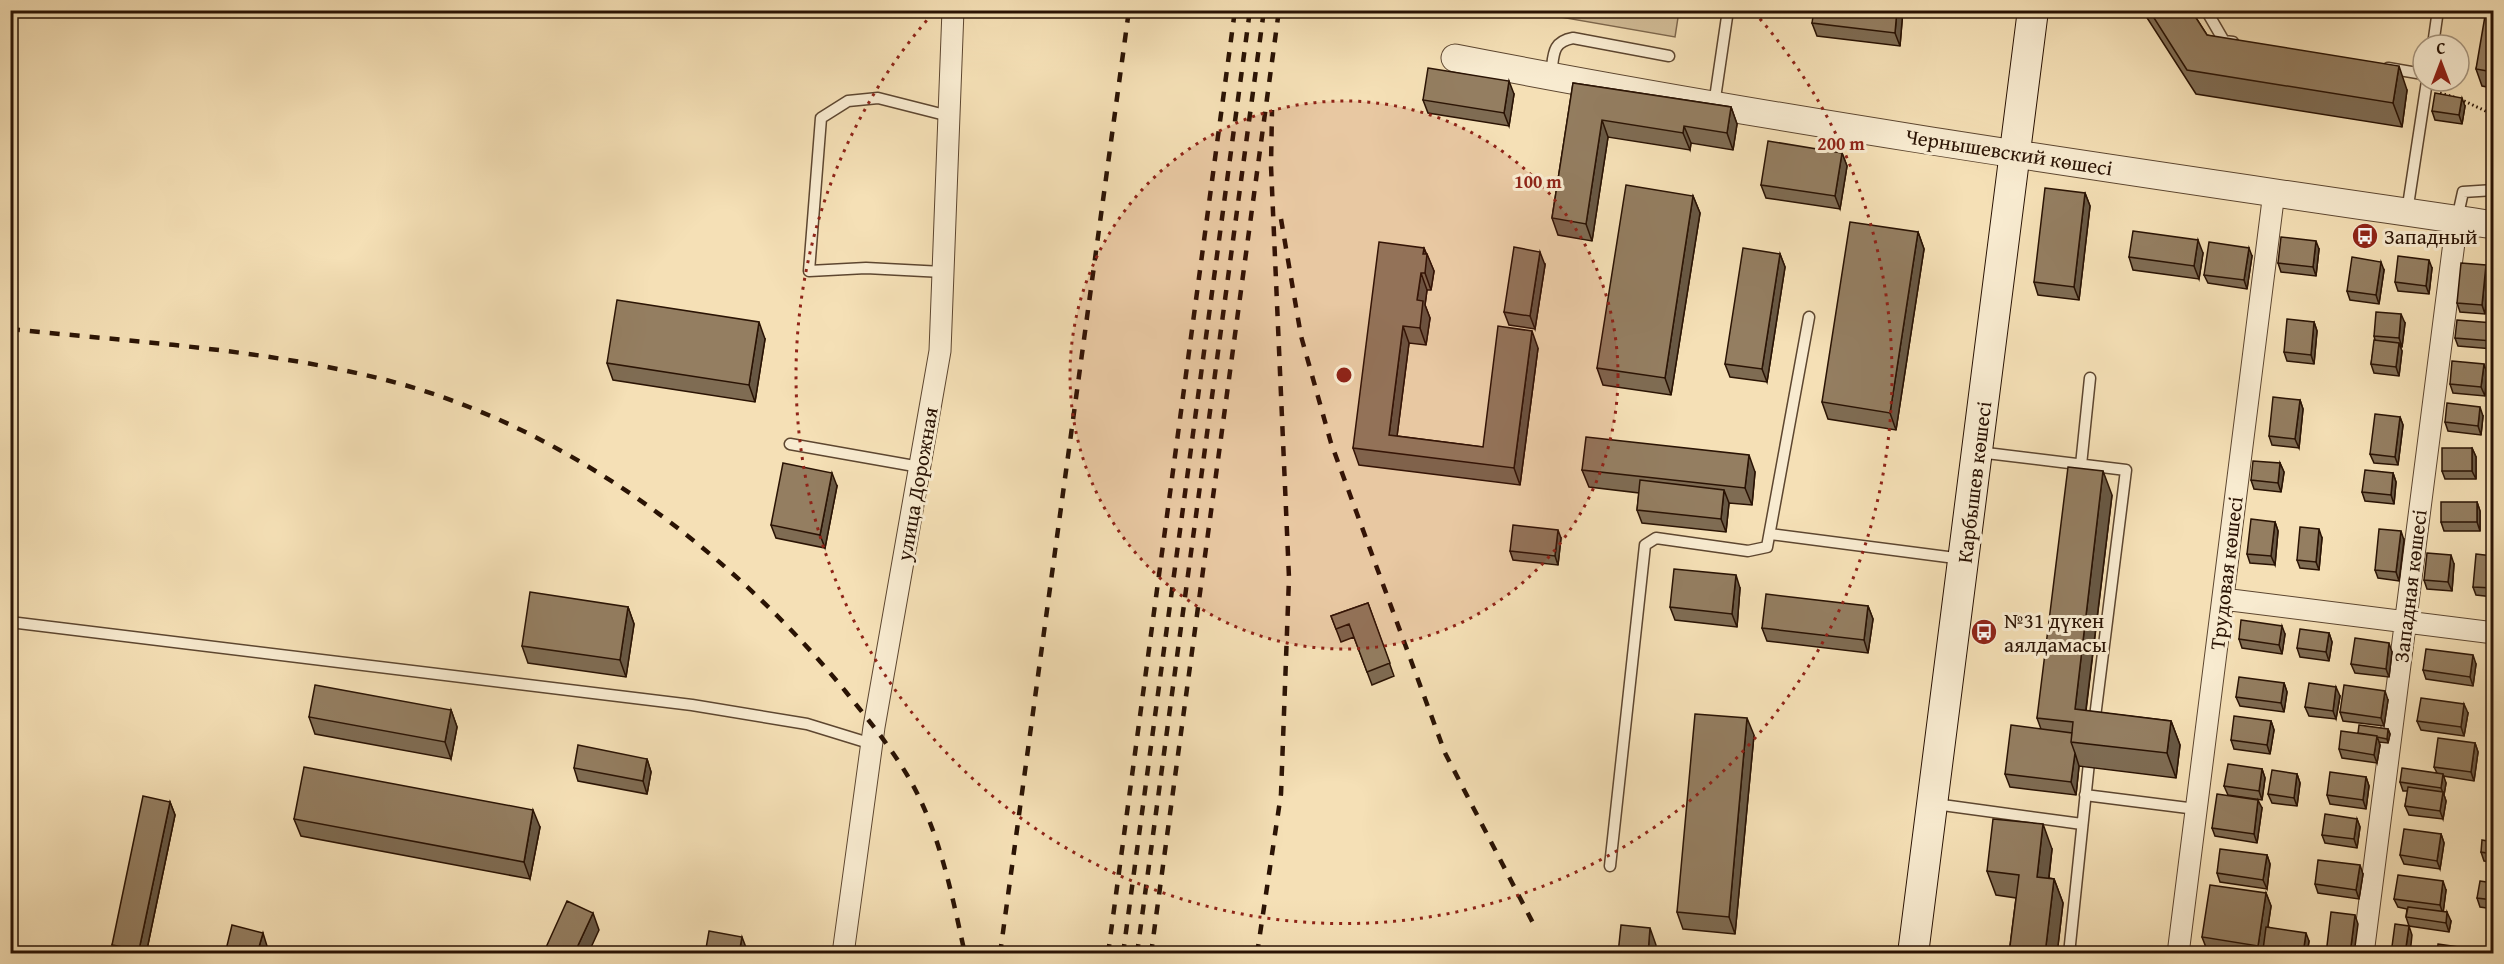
<svg xmlns="http://www.w3.org/2000/svg" width="2504" height="964" font-family="'Gentium Book Plus',serif">
<style>
.green{fill:#d2bd98;stroke:#7e684e;stroke-width:1.5}
.lines{fill:none;stroke-linecap:round;stroke-linejoin:round}
.service-casing{stroke:#5d4630;stroke-width:13}
.minor-casing{stroke:#5d4630;stroke-width:23}
.tertiary-casing{stroke:#5d4630;stroke-width:29}
.secondary-casing{stroke:#2a1304;stroke-width:32}
.path{stroke:#2a1304;stroke-width:3;stroke-dasharray:1.5 3;stroke-linecap:butt}
.service{stroke:#f8ebd0;stroke-width:10}
.minor{stroke:#f8ebd0;stroke-width:21}
.tertiary{stroke:#f8ebd0;stroke-width:27}
.secondary{stroke:#f8ebd0;stroke-width:30}
.rail{stroke:#2a1304;stroke-width:4.5;stroke-dasharray:10 10;stroke-linecap:butt}
.wall{fill:#7f6c53;stroke:#2a1304;stroke-width:1.5}
.shaded-wall{fill:#685844;stroke:#2a1304;stroke-width:1.5}
.building{fill:#947e61;stroke:#2a1304;stroke-width:1.5}
.ring{fill:none;stroke:#8f2418;stroke-width:3;stroke-dasharray:3 6}
.labels{text-anchor:middle;dominant-baseline:central;stroke-width:6;stroke-linejoin:round;paint-order:stroke}
.street-label{font-size:21px;fill:#2a1304;stroke:#f8ebd0}
.poi-label{font-size:21px;fill:#2a1304;stroke:#f8ebd0;text-anchor:start}
.centre{fill:#8f2418;stroke:#f8ebd0;stroke-width:3}
.ring-label{font-size:18px;text-anchor:middle;font-weight:bold;fill:#8f2418;stroke:#f8ebd0;stroke-width:6;stroke-linejoin:round;paint-order:stroke}
</style>
<rect width="100%" height="100%" fill="#f5e0b6"/>
<filter id="stains"><feTurbulence type="fractalNoise" baseFrequency=".00333" numOctaves="4"/><feColorMatrix values="0 0 0 0 .2 0 0 0 0 .09 0 0 0 0 .02 0 0 0 .5 -.17"/></filter>
<radialGradient id="worn" r=".72"><stop offset=".6" stop-color="#630" stop-opacity="0"/><stop offset="1" stop-color="#630" stop-opacity=".3"/></radialGradient>
<path class="green" d="M1561,11V10L1679,11L1675,37L1560,17Z"/>
<g class="lines">
<g class="service-casing">
<path id="service" d="M2206,10L2224,41L2233,42
M2433,45L2438,10
M2388,68L2423,74
M1551,74C1554,56 1551,42 1573,38L1669,56
M1714,105L1728,10
M2407,212L2427,81
M2457,219L2463,192L2494,190
M943,272L866,268L809,271L821,118L848,101L878,98L949,116
M790,444L920,467
M1978,452L2126,470L2094,725
M2081,465L2090,378
M1770,534L1963,559
M10,622L692,705L807,724L872,744
M2085,795L2196,809
M1935,804L2082,824
M1610,866L1645,545L1656,538L1748,551L1767,547L1809,317
M2069,954L2090,753"/>
</g>
<g class="minor-casing">
<path id="minor" d="M2223,599L2494,633
M843,954L874,727L940,351L953,10
M2178,954L2274,192
M2363,954L2457,219"/>
</g>
<g class="tertiary-casing">
<path id="tertiary" d="M1455,58C1799,125 2147,174 2494,225"/>
</g>
<g class="secondary-casing">
<path id="secondary" d="M1913,954L2033,10"/>
</g>
<path class="path" d="M2440,93L2454,97
M2460,99L2494,115"/>
<use href="#service" class="service"/>
<use href="#minor" class="minor"/>
<use href="#tertiary" class="tertiary"/>
<use href="#secondary" class="secondary"/>
<path class="rail" d="M1281,219L1301,336L1331,443L1445,753L1534,925
M10,329C135,342 264,349 386,380C564,425 731,551 846,692C871,723 899,757 917,793C942,843 953,900 965,954
M1000,954L1129,10
M1108,954L1235,10
M1123,954L1250,10
M1137,954L1264,10
M1151,954L1279,10
M1257,954L1281,794L1289,578L1271,166L1272,110"/>
</g>
<path class="wall" d="M1903,10L1900,46L1817,36L1812,23Z
M2142,10H2191L2207,35L2407,90L2402,127L2196,94Z
M2493,10V88L2482,86L2476,69Z
M1573,83L1731,107L1737,124L1733,150L1691,143L1690,150L1608,137L1592,241L1558,235L1552,218Z
M1514,94L1509,126L1428,113L1423,100Z
M2465,106L2462,124L2435,120L2432,111Z
M1842,153L1847,166L1840,209L1766,198L1761,185Z
M2085,193L2090,206L2079,300L2038,295L2034,282Z
M1693,196L1700,213L1671,395L1603,385L1597,368Z
M1918,232L1924,249L1896,430L1828,419L1822,402Z
M1424,248L1434,271L1431,290H1427L1425,305L1430,318L1426,345L1409,343L1397,436L1483,447L1538,348L1520,485L1359,465L1353,448Z
M2319,249L2316,276L2281,272L2278,263Z
M2203,253L2199,279L2133,270L2129,257Z
M1780,254L1785,267L1767,382L1730,377L1725,364Z
M2252,256L2247,289L2208,283L2204,275Z
M1545,265L1535,329L1509,325L1504,312Z
M2486,265L2489,274L2485,314L2460,312L2457,303Z
M2432,268L2429,294L2398,291L2395,282Z
M2384,270L2379,304L2350,300L2347,291Z
M2314,322L2317,331L2314,364L2287,361L2284,352Z
M2405,323L2402,347H2400L2402,351L2399,376L2374,373L2371,364L2375,340L2374,336Z
M2493,324V349L2458,346L2455,338Z
M765,339L755,402L613,380L607,363Z
M2487,373L2485,396L2453,393L2450,384Z
M2300,400L2303,409L2299,448L2272,445L2269,436Z
M2483,416L2481,435L2448,431L2445,422Z
M2400,417L2403,425L2398,465L2374,463L2370,454Z
M2472,448L2476,457V479H2445L2442,471Z
M2280,463L2284,472L2281,492L2254,489L2251,480Z
M1582,470L1755,472L1752,505L1729,503L1726,532L1642,523L1637,510L1639,493L1589,487Z
M2393,473L2396,482L2394,504L2365,501L2362,492Z
M837,486L825,548L776,538L771,525Z
M2112,495L2086,711L2171,721L2180,745L2176,778L2079,766L2076,795L2010,787L2005,774L2041,729L2037,718Z
M2477,502L2480,511V531H2444L2441,522Z
M2275,522L2278,531L2275,565L2250,563L2247,554Z
M1561,538L1558,565L1513,560L1510,551Z
M2322,538L2319,570L2300,568L2297,560Z
M2404,540L2399,581L2378,578L2375,570Z
M2493,556V597L2476,595L2473,587Z
M2454,564L2452,591L2427,589L2424,580Z
M1740,588L1737,627L1675,620L1670,607Z
M1368,603L1394,676L1372,685L1354,637L1341,642L1331,616Z
M1868,606L1873,619L1868,653L1767,641L1762,628Z
M628,607L634,624L626,677L528,663L522,646Z
M2329,633L2332,642L2329,661L2300,657L2297,648Z
M2285,634L2282,654L2242,648L2239,639Z
M2493,651V678L2490,670Z
M2392,652L2389,677L2355,673L2351,664Z
M2476,664L2473,686L2426,679L2423,670Z
M2284,683L2287,692L2284,712L2240,706L2236,697Z
M2340,696L2336,719L2309,716L2305,707Z
M2388,700L2384,726L2343,721L2340,712Z
M451,710L457,727L451,759L315,734L309,717Z
M2468,713L2464,736L2421,730L2417,721Z
M2271,721L2274,730L2270,754L2234,749L2231,740Z
M2388,729L2390,734L2388,743L2379,742L2380,745L2377,763L2342,758L2339,749L2358,733Z
M1754,735L1735,934L1683,929L1677,912Z
M2475,743L2478,752L2474,781L2443,776L2446,783L2444,795L2446,801L2443,819L2409,815L2405,806L2408,791H2403L2400,782L2437,773L2434,767Z
M647,759L651,772L647,794L578,781L574,768Z
M2262,769L2265,778L2262,800L2228,795L2224,786Z
M2297,774L2300,783L2297,806L2272,803L2268,794Z
M2366,777L2369,786L2366,809L2330,804L2327,795Z
M170,802L175,815L146,954H115L112,945Z
M2262,808L2257,843L2215,836L2212,828Z
M294,819L540,827L530,879L301,836Z
M2357,819L2360,827L2357,848L2325,843L2322,835Z
M2441,834L2444,843L2440,869L2404,864L2400,855Z
M2493,842V862L2484,861L2481,852Z
M2052,849L2049,878L2054,879L2063,903L2057,954H2009L2016,898L1996,895L1987,871Z
M2267,855L2270,864L2267,889L2220,882L2217,873Z
M2363,874L2359,899L2318,893L2315,884Z
M2493,883V909L2480,907L2477,898Z
M2446,890L2443,912L2451,921L2449,932L2409,926L2406,917L2407,909L2398,907L2394,899Z
M2266,893L2271,906L2268,927L2309,941L2307,954H2228L2207,950L2202,937Z"/>
<path class="shaded-wall" d="M1897,10H1903L1900,46L1895,33Z
M2399,66L2407,90L2402,127L2393,103Z
M1509,81L1514,94L1509,126L1504,113Z
M2462,98L2465,106L2462,124L2459,115Z
M1731,107L1737,124L1733,150L1727,133Z
M1602,120L1608,137L1592,241L1586,224Z
M1684,126L1691,143L1690,150L1683,133Z
M1842,153L1847,166L1840,209L1835,196Z
M2085,193L2090,206L2079,300L2074,287Z
M1693,196L1700,213L1671,395L1665,378Z
M1918,232L1924,249L1896,430L1890,413Z
M2198,240L2203,253L2199,279L2194,266Z
M2316,241L2319,249L2316,276L2313,267Z
M1424,248L1427,257V254L1434,271L1431,290L1425,273L1423,254Z
M2249,248L2252,256L2247,289L2244,280Z
M1540,252L1545,265L1535,329L1530,316Z
M1780,254L1785,267L1767,382L1762,369Z
M2429,260L2432,268L2429,294L2426,286Z
M2381,262L2384,270L2379,304L2376,295Z
M2486,265L2489,274L2485,314L2482,305Z
M1421,273L1427,290L1425,305L1430,318L1426,345L1420,328L1417,300Z
M2401,314L2405,323L2402,347L2399,338Z
M759,322L765,339L755,402L749,385Z
M2314,322L2317,331L2314,364L2311,355Z
M1403,326L1409,343L1395,452L1389,435Z
M1532,331L1538,348L1520,485L1514,468Z
M2399,343L2402,351L2399,376L2396,367Z
M2484,364L2487,373L2485,396L2481,387Z
M2300,400L2303,409L2299,448L2295,439Z
M2480,407L2483,416L2481,435L2478,426Z
M2400,417L2403,425L2398,465L2395,457Z
M2472,448L2476,457V479L2472,471Z
M1749,455L1755,472L1752,505L1745,488Z
M2280,463L2284,472L2281,492L2278,483Z
M2103,471L2112,495L2083,733L2075,709Z
M832,473L837,486L825,548L820,535Z
M2393,473L2396,482L2394,504L2391,495Z
M1724,490L1729,503L1726,532L1721,519Z
M2477,502L2480,511V531L2477,522Z
M2275,522L2278,531L2275,565L2271,556Z
M2319,529L2322,538L2319,570L2316,562Z
M1558,530L1561,538L1558,565L1555,556Z
M2401,531L2404,540L2399,581L2396,572Z
M2451,555L2454,564L2452,591L2448,582Z
M1736,575L1740,588L1737,627L1732,614Z
M1868,606L1873,619L1868,653L1864,640Z
M628,607L634,624L626,677L620,660Z
M2282,626L2285,634L2282,654L2279,645Z
M2329,633L2332,642L2329,661L2326,652Z
M2389,643L2392,652L2389,677L2386,669Z
M2473,655L2476,664L2473,686L2470,677Z
M2284,683L2287,692L2284,712L2281,703Z
M2336,687L2340,696L2336,719L2333,711Z
M2385,691L2388,700L2384,726L2381,718Z
M2464,704L2468,713L2464,736L2461,727Z
M451,710L457,727L451,759L445,742Z
M1747,718L1754,735L1735,934L1729,917Z
M2171,721L2180,745L2176,778L2167,753Z
M2271,721L2274,730L2270,754L2267,745Z
M2388,729L2390,734L2388,743L2387,739Z
M2377,736L2380,745L2377,763L2374,755Z
M2475,743L2478,752L2474,781L2471,772Z
M2075,753L2079,766L2076,795L2071,782Z
M647,759L651,772L647,794L643,781Z
M2262,769L2265,778L2262,800L2259,791Z
M2297,774L2300,783L2297,806L2294,798Z
M2443,774L2446,783L2444,795L2446,801L2443,819L2440,811L2443,793L2441,788Z
M2366,777L2369,786L2366,809L2363,800Z
M2258,800L2262,808L2257,843L2254,834Z
M170,802L175,815L146,954H140L139,950Z
M533,810L540,827L530,879L524,862Z
M2357,819L2360,827L2357,848L2354,839Z
M2043,824L2052,849L2046,901L2037,877Z
M2441,834L2444,843L2440,869L2437,861Z
M2267,855L2270,864L2267,889L2263,880Z
M2360,865L2363,874L2359,899L2356,890Z
M2054,879L2063,903L2057,954H2045Z
M2443,881L2446,890L2443,914L2440,905Z
M2266,893L2271,906L2264,951L2263,950L2264,954H2261L2258,946Z
M2447,912L2451,921L2449,932L2446,923Z
M593,913L599,930L588,954H574Z
M2355,915L2358,924L2354,954H2350Z
M2409,926L2412,935L2410,954H2405Z
M1650,928L1656,945L1655,954H1648Z
M263,933L267,946L265,954H257Z
M2306,933L2309,941L2307,954H2303Z
M742,937L747,950L746,954H739Z"/>
<path class="building" d="M1814,10H1897L1895,33L1812,23Z
M2149,10H2191L2207,35L2399,66L2393,103L2187,70Z
M2486,10H2493V72L2476,69Z
M1428,68L1509,81L1504,113L1423,100Z
M1573,83L1731,107L1727,133L1684,126L1683,133L1602,120L1586,224L1552,218Z
M2435,93L2462,98L2459,115L2432,111Z
M1768,141L1842,153L1835,196L1761,185Z
M1626,185L1693,196L1665,378L1597,368Z
M2045,188L2085,193L2074,287L2034,282Z
M1850,222L1918,232L1890,413L1822,402Z
M2133,231L2198,240L2194,266L2129,257Z
M2281,237L2316,241L2313,267L2278,263Z
M1379,242L1424,248L1423,254H1427L1425,273H1421L1417,300L1423,301L1420,328L1403,326L1389,435L1483,447L1498,326L1532,331L1514,468L1353,448Z
M2209,242L2249,248L2244,280L2204,275Z
M1514,247L1540,252L1530,316L1504,312Z
M1743,248L1780,254L1762,369L1725,364Z
M2398,256L2429,260L2426,286L2395,282Z
M2352,257L2381,262L2376,295L2347,291Z
M2461,263L2486,265L2482,305L2457,303Z
M617,300L759,322L749,385L607,363Z
M2376,312L2401,314L2399,338L2374,336Z
M2287,319L2314,322L2311,355L2284,352Z
M2457,320L2493,323L2492,341L2455,338Z
M2374,340L2399,343L2396,367L2371,364Z
M2452,361L2484,364L2481,387L2450,384Z
M2273,397L2300,400L2295,439L2269,436Z
M2447,403L2480,407L2478,426L2445,422Z
M2375,414L2400,417L2395,457L2370,454Z
M1586,437L1749,455L1745,488L1582,470Z
M2442,448H2472V471H2442Z
M2253,461L2280,463L2278,483L2251,480Z
M783,463L832,473L820,535L771,525Z
M2068,467L2103,471L2075,709L2171,721L2167,753L2071,742L2073,722L2037,718Z
M2365,470L2393,473L2391,495L2362,492Z
M1640,480L1724,490L1721,519L1637,510Z
M2441,502H2477V522H2441Z
M2251,519L2275,522L2271,556L2247,554Z
M1513,525L1558,530L1555,556L1510,551Z
M2300,527L2319,529L2316,562L2297,560Z
M2379,529L2401,531L2396,572L2375,570Z
M2427,553L2451,555L2448,582L2424,580Z
M2476,554L2493,556V588L2473,587Z
M1674,569L1736,575L1732,614L1670,607Z
M530,592L628,607L620,660L522,646Z
M1766,594L1868,606L1864,640L1762,628Z
M1368,603L1390,663L1367,672L1349,624L1336,629L1331,616Z
M2241,620L2282,626L2279,645L2239,639Z
M2300,629L2329,633L2326,652L2297,648Z
M2355,638L2389,643L2386,669L2351,664Z
M2426,649L2473,655L2470,677L2423,670Z
M2493,651V670H2490Z
M2239,677L2284,683L2281,703L2236,697Z
M2309,683L2336,687L2333,711L2305,707Z
M315,685L451,710L445,742L309,717Z
M2344,685L2385,691L2381,718L2340,712Z
M2421,698L2464,704L2461,727L2417,721Z
M1695,714L1747,718L1729,917L1677,912Z
M2234,716L2271,721L2267,745L2231,740Z
M2011,725L2072,733L2071,742L2075,753L2071,782L2005,774Z
M2359,725L2388,729L2387,739L2377,737V736L2358,733Z
M2341,731L2377,736L2374,755L2339,749Z
M2438,738L2475,743L2471,772L2434,767Z
M578,745L647,759L643,781L574,768Z
M2228,764L2262,769L2259,791L2224,786Z
M304,767L533,810L524,862L294,819Z
M2402,768L2443,774L2441,788L2400,782Z
M2272,770L2297,774L2294,798L2268,794Z
M2330,772L2366,777L2363,800L2327,795Z
M2408,787L2443,792L2440,811L2405,806Z
M2217,794L2258,800L2254,834L2212,828Z
M143,796L170,802L139,950L112,945Z
M2325,814L2357,819L2354,839L2322,835Z
M1993,819L2043,824L2037,877L2054,879L2045,954H2009L2019,875L1987,871Z
M2404,829L2441,834L2437,861L2400,855Z
M2482,840L2493,842V854L2481,852Z
M2220,849L2267,855L2263,880L2217,873Z
M2318,860L2360,865L2356,890L2315,884Z
M2398,875L2443,881L2440,905L2394,899Z
M2480,881L2493,883V900L2477,898Z
M2210,885L2266,893L2258,946L2202,937Z
M567,901L593,913L574,954H543Z
M2408,907L2447,912L2446,923L2406,917Z
M2331,912L2355,915L2350,954H2326Z
M2395,924L2409,926L2405,954H2391Z
M232,925L263,933L257,954H225Z
M1621,925L1650,928L1648,954H1618Z
M2266,927L2306,933L2303,954H2284L2263,950Z
M709,931L742,937L739,954H705Z
M2438,944L2458,947L2457,954H2437Z"/>
<circle cx="1344" cy="375" r="274" fill="#8f2418" fill-opacity=".12"/>
<g class="ring">
<circle cx="1344" cy="375" r="274"/>
<path d="M1754 12A548 548 0 1 1 934 12"/>
</g>
<defs>
<g id="bus-disc" transform="scale(1.35)"><circle r="9.5" fill="#8f2418" stroke="#f8ebd0"/><path d="M-5-6H5V4H4V6H2V4H-2V6H-4V4H-5ZM-3.5-4V0h7V-4ZM-3.5 1.2v1.5H-2V1.2ZM2 1.2v1.5H3.5V1.2Z" fill="#fff"/></g>
</defs>
<g fill-rule="evenodd">
<use href="#bus-disc" x="2365" y="236"/>
<use href="#bus-disc" x="1984" y="632"/>
</g>
<g class="labels">
<g class="street-label">
<text transform="translate(2009 152) rotate(9)">Чернышевский көшесі</text>
<text transform="translate(1974 482) rotate(-83)">Карбышев көшесі</text>
<text transform="translate(917 484) rotate(-80)">улица Дорожная</text>
<text transform="translate(2226 573) rotate(-83)">Трудовая көшесі</text>
<text transform="translate(2410 586) rotate(-83)">Западная көшесі</text>
</g>
<g class="poi-label">
<text x="2384" y="236">Западный</text>
<text x="2004" y="620">№31 дүкен<tspan x="2004" dy="24">аялдамасы</tspan></text>
</g>
</g>
<circle cx="1344" cy="375" r="9" class="centre"/>
<g class="ring-label">
<text x="1841" y="150">200 m</text>
<text x="1538" y="188">100 m</text>
</g>
<rect width="2504" height="964" fill="none" stroke="#f5e0b6" stroke-width="36"/>
<rect x="12" y="12" width="2480" height="940" fill="none" stroke="#2a1304" stroke-width="3"/>
<rect x="18" y="18" width="2468" height="928" fill="none" stroke="#2a1304" stroke-width="1.5"/>
<g transform="translate(2441 63)"><circle r="28" fill="#f8ebd0" stroke="#a6957e" stroke-width="1.5"/>
<path d="M0-4.5L10 22L0 15L-10 22Z" fill="#8f2418"/>
<text y="-9" font-size="16" font-weight="bold" text-anchor="middle" fill="#2a1304">С</text>
</g>
<rect width="100%" height="100%" filter="url(#stains)"/>
<rect width="100%" height="100%" fill="url(#worn)"/>
</svg>
